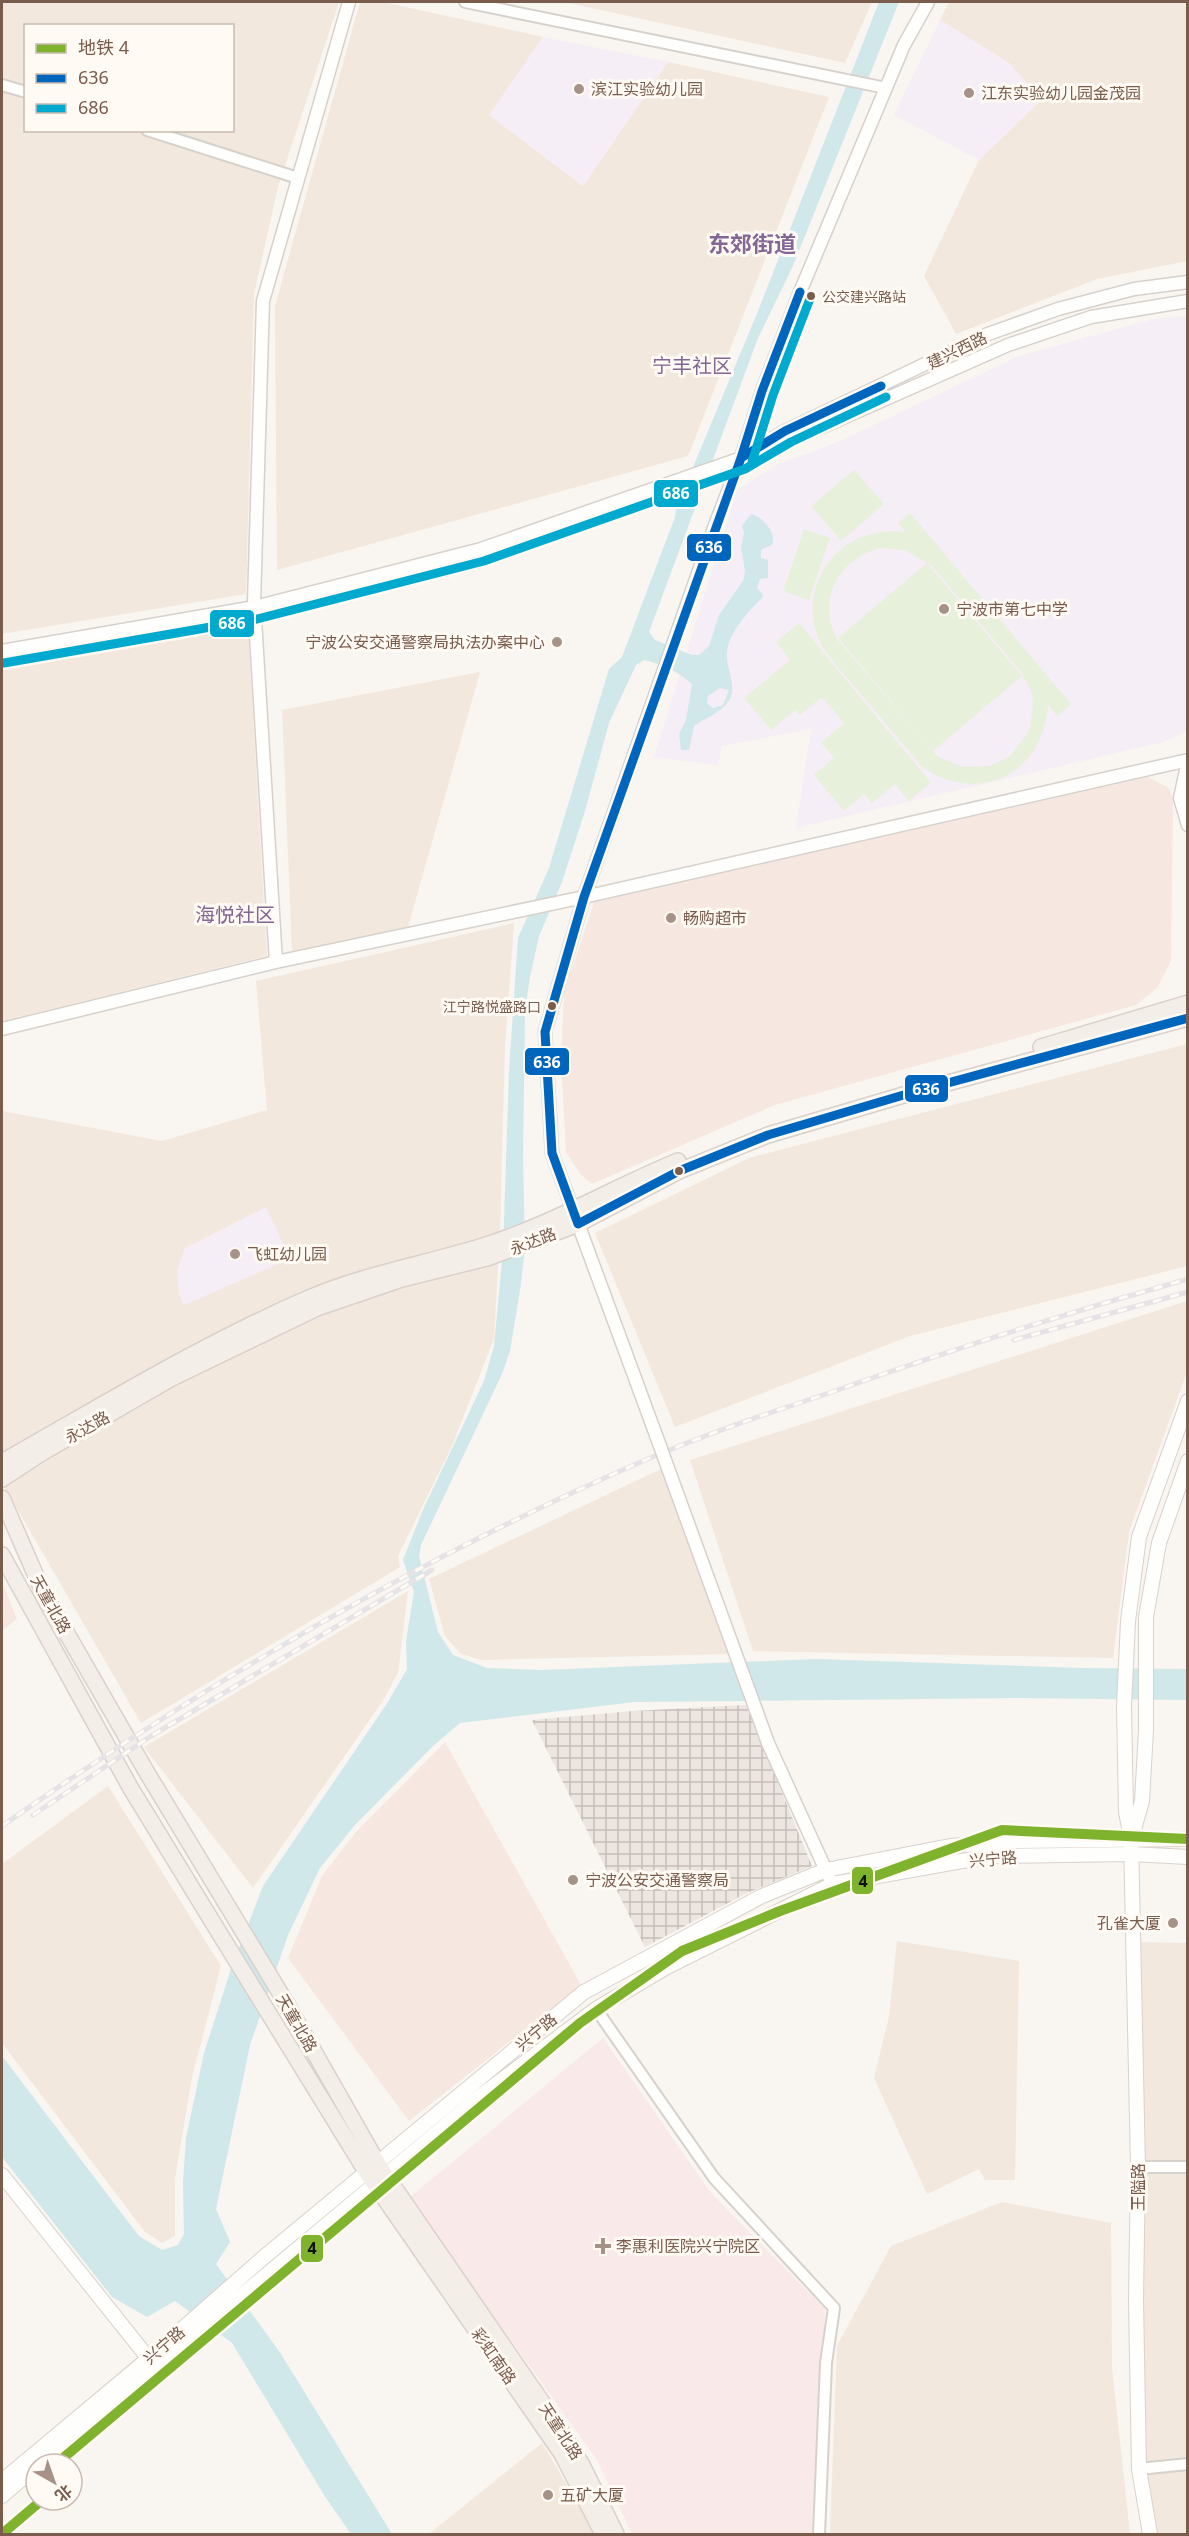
<svg xmlns="http://www.w3.org/2000/svg" width="1189" height="2536" font-family="'Noto Sans','Noto Sans SC',sans-serif">
<style>
.residential{fill:#f2e8de;fill-rule:evenodd}
.commercial{fill:#f6e8e1}
.industrial{fill:url(#industrial-grid)}
.education{fill:#f6eef6}
.medical{fill:#fae9e9}
.pitch{fill:#e7f0db;fill-rule:evenodd}
.water{fill:#d0e8ea;fill-rule:evenodd}
.lines{fill:none;stroke-linecap:round;stroke-linejoin:round}
.minor-casing{stroke:#d7d1cb;stroke-width:14}
.tertiary-casing{stroke:#d7d1cb;stroke-width:15}
.secondary-casing{stroke:#d9d2cb;stroke-width:16}
.primary-casing{stroke:#dad1cc;stroke-width:18}
.minor{stroke:#fefefd;stroke-width:10}
.tertiary{stroke:#fefefd;stroke-width:12}
.secondary{stroke:#fefefd;stroke-width:14}
.primary{stroke:#f3eee8;stroke-width:15}
.rail-casing{stroke:#e6e3e7;stroke-width:5}
.rail{stroke:#fffaf3;stroke-width:3;stroke-dasharray:9;stroke-linecap:butt}
.tertiary-bridge-casing{stroke:#d7d1cb;stroke-width:15;stroke-linecap:butt}
.tertiary-bridge{stroke:#fefefd;stroke-width:12}
.bus-1-casing{stroke:#fffaf3;stroke-width:14}
.bus-2-casing{stroke:#fffaf3;stroke-width:14}
.bus-1{stroke:#0065bd;stroke-width:9}
.bus-2{stroke:#00a9ce;stroke-width:9}
.metro-1-casing{stroke:#fffaf3;stroke-width:15}
.metro-1{stroke:#80b32d;stroke-width:10}
.poi-dot{fill:#a69286;stroke:#fffaf3;stroke-width:2}
.bus-dot{fill:#7a5c4d;stroke:#fffaf3;stroke-width:2}
.labels{text-anchor:middle;dominant-baseline:central;stroke-width:6;stroke-linejoin:round;paint-order:stroke}
.bus-label{font-size:14px;fill:#7a5c4d;stroke:#fffaf3;text-anchor:start}
.poi-label{font-size:16px;fill:#7a5c4d;stroke:#fffaf3;text-anchor:start}
.street-label{font-size:16px;fill:#7a5c4d;stroke:#fffaf3}
.quarter-label{font-size:20px;fill:#846695;stroke:#fffaf3}
.district-label{font-size:22px;font-weight:bold;fill:#846695;stroke:#fffaf3}
.line-badge{stroke:#fffaf3;stroke-width:2}
.badge-label{font-size:16px;text-anchor:middle;font-weight:bold;fill:#fff}
.pale-badge-label{font-size:16px;text-anchor:middle;font-weight:bold;fill:#111}
</style>
<defs>
<pattern id="industrial-grid" width="8" height="8" patternUnits="userSpaceOnUse" patternTransform="scale(1.5)"><rect width="8" height="8" fill="#ede5e0"/><path d="M0 4h8M4 0v8" fill="none" stroke="#c5bdb8"/></pattern>
</defs>
<rect width="100%" height="100%" fill="#f9f5f0"/>
<path class="residential" d="M2,2H339L278,187L254,294L246,594L2,634ZM26,26H232V130H26Z
M360,2H383L543,37L490,115L583,186L668,62L829,97L688,456L277,570L275,306Z
M564,2H872L845,63Z
M949,2H1187V261L1097,279L956,334L924,276L979,160L1041,100L1009,63L940,20Z
M247,615L267,956L2,1021V660Z
M480,672L408,927L292,951L282,710Z
M514,923L505,1045L500,1230L494,1339L451,1448L398,1556L400,1567L141,1723L4,1486L2,1475V1111L162,1141L267,1110L256,981Z
M1187,1044V1266L910,1336L675,1427L595,1233L749,1158Z
M1187,1301V1372L1129,1532L1113,1658L753,1651L690,1460Z
M663,1468L729,1654L481,1660L461,1654L445,1636L429,1579Z
M408,1591L398,1673L382,1702L253,1888L144,1747Z
M108,1786L221,1966L192,2077L175,2178V2236L162,2243L145,2232L2,2043V1864Z
M897,1941L1019,1961L1015,2180H985L979,2169L927,2194L874,2078L889,2017Z
M1140,1942L1187,1943V2534H1154L1141,2472Z
M1002,2202L1111,2223L1112,2368L1130,2534H830L837,2346L891,2246Z
M542,2443L596,2534H429Z"/>
<path class="commercial" d="M1148,777L1169,788L1173,801L1171,961L1157,988L1136,1005L775,1105L592,1184L580,1174L566,1152L561,1059L564,993L594,902Z
M2,1582L17,1619L2,1631Z
M445,1742L581,1985L409,2121L288,1958L322,1876L356,1832Z"/>
<path class="industrial" d="M746,1705L812,1866L747,1893L645,1947L532,1720L633,1711Z"/>
<path class="education" d="M940,20L1009,63L1041,100L979,160L894,115Z
M543,37L668,62L583,186L489,115Z
M1187,316L1188,728L1181,734L1163,742L796,828L811,729L722,746L718,765L654,757L737,490L776,465L840,441L1019,356L1153,319Z
M266,1207L290,1259L184,1305L179,1294L177,1271L185,1248Z"/>
<path class="medical" d="M603,2038L711,2193L825,2309L817,2534H632L597,2460L409,2198Z"/>
<path class="pitch" d="M854,470L884,504L841,541L811,506Z
M910,513L1071,704L1057,716L1048,705C1044,774 978,807 921,766C899,739 876,712 853,685C840,669 822,652 816,632C807,606 816,575 834,556C852,536 880,529 906,532L898,523ZM880,548L904,550L931,565L1021,672L1031,691L1033,704L1030,729L1025,737L1010,756L990,766L963,767L938,757L837,639C816,599 839,559 880,548Z
M804,529L830,538L809,600L783,591Z
M927,563L1022,676L933,751L838,638Z
M799,623L931,783L909,801L895,784L872,803L864,794L844,811L814,775L834,758L821,743L844,723L822,697L800,715L795,710L771,730L744,698L790,660L776,642Z"/>
<path class="water" d="M879,2H899L792,268L758,338L649,632L655,640L692,655H699L709,646L719,615L743,581L745,571L741,547L744,533L742,526L751,514C764,518 775,531 773,544L761,550V558L768,560V578L760,579L757,588L763,594L762,598C748,612 729,632 727,652C725,668 739,687 728,702C719,714 705,718 694,726L689,750H681L679,734L686,720L692,684C681,673 659,663 644,660L636,665L609,723L585,811L562,882L539,936L530,977L525,1011L523,1155L525,1247L521,1284L510,1351L502,1374L421,1545L419,1556L438,1632L453,1655L487,1668L542,1670L816,1659L1083,1668L1187,1669V1700L1020,1698L634,1702L460,1723L433,1746L355,1825L320,1868L288,1935L250,2045L216,2209L230,2242L216,2264L281,2354L392,2534H351L326,2498L232,2343L175,2301L147,2317L112,2297L2,2157V2056L139,2236L162,2250L178,2245L184,2234L183,2182L186,2138L204,2053L232,1966L263,1886L388,1702L407,1669L406,1641L414,1592L403,1560L422,1512L484,1381L494,1346L503,1250L509,1071L518,938L549,868L609,669L622,657L675,517L679,493L691,472L758,311ZM720,688L729,690L723,705L713,708L707,703L708,696Z"/>
<g class="lines">
<g class="minor-casing">
<path id="minor" d="M465,2L886,88
M2,85L26,92
M147,130L298,178
M596,2009L714,2178L834,2308L826,2363L819,2534
M1138,2167H1188
M1139,2469L1188,2464"/>
</g>
<g class="tertiary-casing">
<path id="tertiary" d="M760,446L785,431L988,334L1058,309L1134,289L1188,282
M2,651L255,607L481,549L793,440L1008,345L1091,317L1188,301
M1188,761L1180,798L1188,825
M276,962L254,603L263,301L349,2
M2,1029L276,962L584,897L1188,760
M660,1446L552,1153L545,1032L584,897L715,525L741,458L762,391L800,292L904,45L928,2
M665,1460L768,1743L829,1877"/>
</g>
<g class="secondary-casing">
<path id="secondary" d="M1132,1836L1142,1801L1146,1730V1617L1159,1543L1188,1461
M2,2175L153,2364
M40,2464L479,2097L596,2009L665,1968L833,1884L990,1856L1131,1854L1188,1857
M2,2481L148,2359L264,2257L584,1992L762,1896L826,1870L950,1846L1016,1841L1188,1839
M2,2496L36,2467
M1150,2534L1139,2469L1136,2300L1138,2167L1131,1838L1126,1812L1124,1706L1128,1621L1139,1537L1188,1401"/>
</g>
<g class="primary-casing">
<path id="primary" d="M1041,1047L1188,1003
M2,1462C103,1405 202,1344 309,1298C365,1274 425,1264 483,1246C551,1225 612,1188 678,1161
M2,1479L40,1454L172,1378L317,1308L402,1279L487,1258L536,1240L578,1224L679,1171L768,1135L907,1094L1188,1018
M2,1498L43,1592L146,1771L288,2006L378,2164L555,2421L582,2465L616,2534
M2,1555L130,1787L215,1926L367,2173L562,2454L603,2534"/>
</g>
<use href="#minor" class="minor"/>
<use href="#tertiary" class="tertiary"/>
<use href="#secondary" class="secondary"/>
<use href="#primary" class="primary"/>
<g class="rail-casing">
<path id="rail" d="M1014,1340L1188,1292
M33,1815L151,1736L432,1570
M2,1826C203,1685 417,1559 643,1461C703,1435 766,1414 829,1393C947,1351 1066,1313 1188,1279"/>
</g>
<use href="#rail" class="rail"/>
<g class="tertiary-bridge-casing">
<path id="tertiary-bridge" d="M660,1446L665,1460"/>
</g>
<use href="#tertiary-bridge" class="tertiary-bridge"/>
<g class="bus-1-casing">
<path id="bus-1" d="M800,292L762,391L741,458L584,897L545,1032L552,1153L578,1224L679,1171L768,1135L907,1094L1188,1018
M741,458L785,431L881,386"/>
</g>
<g class="bus-2-casing">
<path id="bus-2" d="M752,462L773,395L811,296
M4,663L257,619L484,561L745,469L791,442L886,397"/>
</g>
<use href="#bus-1" class="bus-1"/>
<use href="#bus-2" class="bus-2"/>
<g class="metro-1-casing">
<path id="metro-1" d="M56,2464L580,2023L682,1951L780,1911L1002,1830L1188,1839
M2,2534L42,2500"/>
</g>
<use href="#metro-1" class="metro-1"/>
</g>
<g class="poi-dot">
<circle cx="579" cy="89" r="6"/>
<circle cx="969" cy="93" r="6"/>
<circle cx="944" cy="609" r="6"/>
<circle cx="557" cy="642" r="6"/>
<circle cx="671" cy="918" r="6"/>
<circle cx="235" cy="1254" r="6"/>
<circle cx="573" cy="1880" r="6"/>
<circle cx="1173" cy="1923" r="6"/>
<path d="M600 2237h6v6h6v6h-6v6h-6v-6h-6v-6h6z"/>
<circle cx="548" cy="2495" r="6"/>
</g>
<g class="bus-dot">
<circle cx="811" cy="296" r="5"/>
<circle cx="552" cy="1006" r="5"/>
<circle cx="679" cy="1171" r="5"/>
</g>
<g class="labels">
<g class="bus-label">
<text x="822" y="296">公交建兴路站</text>
<text x="541" y="1006" text-anchor="end">江宁路悦盛路口</text>
</g>
<g class="poi-label">
<text x="591" y="89">滨江实验幼儿园</text>
<text x="981" y="93">江东实验幼儿园金茂园</text>
<text x="956" y="609">宁波市第七中学</text>
<text x="545" y="642" text-anchor="end">宁波公安交通警察局执法办案中心</text>
<text x="683" y="918">畅购超市</text>
<text x="247" y="1254">飞虹幼儿园</text>
<text x="585" y="1880">宁波公安交通警察局</text>
<text x="1161" y="1923" text-anchor="end">孔雀大厦</text>
<text x="616" y="2246">李惠利医院兴宁院区</text>
<text x="560" y="2495">五矿大厦</text>
</g>
<g class="street-label">
<text transform="translate(957 350) rotate(-26)">建兴西路</text>
<text transform="translate(533 1241) rotate(-21)">永达路</text>
<text transform="translate(87 1427) rotate(-29)">永达路</text>
<text transform="translate(51 1604) rotate(61)">天童北路</text>
<text transform="translate(993 1859) rotate(-5)">兴宁路</text>
<text transform="translate(297 2023) rotate(60)">天童北路</text>
<text transform="translate(536 2032) rotate(-40)">兴宁路</text>
<text transform="translate(1138 2187) rotate(-90)">王隘路</text>
<text transform="translate(164 2345) rotate(-41)">兴宁路</text>
<text transform="translate(494 2356) rotate(55)">彩虹南路</text>
<text transform="translate(561 2431) rotate(57)">天童北路</text>
</g>
<g class="quarter-label">
<text x="692" y="365">宁丰社区</text>
<text x="235" y="914">海悦社区</text>
</g>
<g class="district-label">
<text x="752" y="243">东郊街道</text>
</g>
</g>
<g class="line-badge">
<rect x="653" y="479" width="46" height="29" rx="6" fill="#00a9ce"/>
<rect x="686" y="533" width="46" height="29" rx="6" fill="#0065bd"/>
<rect x="209" y="609" width="46" height="29" rx="6" fill="#00a9ce"/>
<rect x="524" y="1047" width="46" height="29" rx="6" fill="#0065bd"/>
<rect x="904" y="1074" width="45" height="29" rx="6" fill="#0065bd"/>
<rect x="851" y="1866" width="23" height="29" rx="6" fill="#80b32d"/>
<rect x="300" y="2234" width="24" height="29" rx="6" fill="#80b32d"/>
</g>
<g class="badge-label">
<text x="676" y="499">686</text>
<text x="709" y="553">636</text>
<text x="232" y="629">686</text>
<text x="547" y="1068">636</text>
<text x="926" y="1095">636</text>
</g>
<g class="pale-badge-label">
<text x="863" y="1887">4</text>
<text x="312" y="2254">4</text>
</g>
<rect width="1189" height="2536" fill="none" stroke="#7a5c4d" stroke-width="6"/>
<rect x="24" y="24" width="210" height="108" fill="#fffaf3" stroke="#cabbb1" stroke-width="1.5"/>
<rect x="36" y="44" width="30" height="9" fill="#80b32d" stroke="#cabbb1" stroke-width="1.5"/>
<text x="78" y="54" font-size="18" fill="#7a5c4d">地铁 4</text>
<rect x="36" y="74" width="30" height="9" fill="#0065bd" stroke="#cabbb1" stroke-width="1.5"/>
<text x="78" y="84" font-size="18" fill="#7a5c4d">636</text>
<rect x="36" y="104" width="30" height="9" fill="#00a9ce" stroke="#cabbb1" stroke-width="1.5"/>
<text x="78" y="114" font-size="18" fill="#7a5c4d">686</text>
<g transform="translate(54 2482) rotate(140)"><circle r="28" fill="#fffaf3" stroke="#cabbb1" stroke-width="1.5"/>
<path d="M0-4.5L10 22L0 15L-10 22Z" fill="#a69286"/>
<text y="-9" font-size="16" font-weight="bold" text-anchor="middle" fill="#7a5c4d">北</text>
</g>
</svg>
